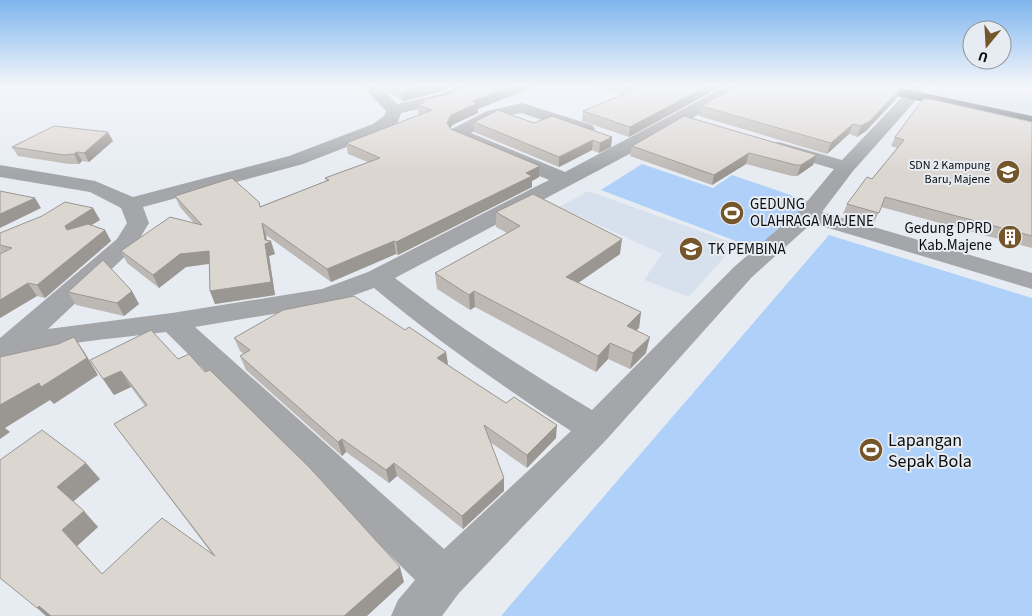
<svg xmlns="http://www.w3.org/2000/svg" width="1032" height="616" font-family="'Source Sans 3',sans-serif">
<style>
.built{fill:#d7e1ed}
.green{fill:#afd0f9}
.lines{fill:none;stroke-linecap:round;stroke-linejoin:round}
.minor{fill:#a4a6a9;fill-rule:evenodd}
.highway{fill:#54585e;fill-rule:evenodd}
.wall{fill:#bdb8b3}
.shaded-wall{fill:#9a9692}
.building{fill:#dcd6d0;stroke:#9a9692}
.labels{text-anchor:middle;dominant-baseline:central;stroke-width:4;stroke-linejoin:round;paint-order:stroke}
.far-poi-label{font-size:12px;fill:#0a0c0e;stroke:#e7ecf3;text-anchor:end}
.poi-label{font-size:15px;fill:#0a0c0e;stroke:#e7ecf3;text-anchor:start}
.near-poi-label{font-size:18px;fill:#0a0c0e;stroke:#e7ecf3;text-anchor:start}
</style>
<rect width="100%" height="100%" fill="#e7ecf3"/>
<path class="built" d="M937,85L1032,86V116L932,94Z
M588,191L736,244L689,297L644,280L662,254L559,207Z"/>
<path class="green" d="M642,164L713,188L732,175L814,203L762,251L601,190Z
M829,235L1032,298V616H501Z"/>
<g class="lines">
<path class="minor" d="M365,85H379L397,104L437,95L463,85H483L481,88L448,102L401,113L398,122L385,132L303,164L143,207L149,223L134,248L48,329L172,313L322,289L368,272L549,180C530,172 459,147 449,133L452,129L487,111L522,103L592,125L595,129L592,133L586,134L521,113L498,118L471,133L565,172L728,85H746L744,88L637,150L395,278C458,327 524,369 592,410L734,267L800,210L834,169L773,151L770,147L773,143L779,142L842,160L906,93L910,85H924L918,98L853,171L822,212L1032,273V289L812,223L752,277L607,439L459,593L442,616H391L398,600L415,580L166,332C111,339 53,343 0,358V338L117,239L127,223L121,208L90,192L0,177V165L95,181L133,197L289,156L373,124L384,116L386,111L366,90ZM374,288C436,340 502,386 571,431L444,549L195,327L327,305Z"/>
<path class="highway" d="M859,85H887L1032,116V126L866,89L861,88Z"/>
</g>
<path class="wall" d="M382,85H458L436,93L403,101L390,94Z
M470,85H538L478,109V113L452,125L451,128V129L540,166L539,177L532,181V187L398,255L396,254L331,282L266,235L267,241L275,254L269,256L275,295L215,304L210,291L209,264L186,267L159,288L127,263L121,251L194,223L180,207L175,196L261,206L326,181L325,178L368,162L348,154L346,143L419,115L418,114L417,105L422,103V100L448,94Z
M590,85H724L629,137L582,121L583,111L622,95Z
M896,85H909L907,87Z
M897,98L866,131L857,137L849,134L827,154L699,116L701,106Z
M474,122L534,123L612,137L611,147L599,153L592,150L559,167L474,132Z
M1032,122V248L881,207L874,223L843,214L847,204L872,179L897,148L891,146L895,137Z
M113,141L89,162L82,161L79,164H69L18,156L12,147Z
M632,146L817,155L813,165L797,176H792L746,164L712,185L630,156Z
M93,208L100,220L91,225L105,230L111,241L45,298L37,296L0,318V233Z
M496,212L620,254L578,283L641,312L639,328L636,330L646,353L630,369L608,359L596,372L475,307L470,310L437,289L435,273L507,233L496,227Z
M68,292L139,304L124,316L76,305Z
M405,330L446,352L448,365L556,438L527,468L490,442L504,478V491L463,529L397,476L389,483L346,452L342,456L246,370L240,356L244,354L240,351L234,338Z
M178,359L205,372L404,582L46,616L0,460L100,479L73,502L98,527L77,546L102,574L212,554L126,440L114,424L145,406L131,387L114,395L90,360Z"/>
<path class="shaded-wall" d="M430,85H458L436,93L403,101L402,91Z
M515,85H538L478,109V113L452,125L448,133L447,123L451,115L473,101Z
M709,85H724L629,137L630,127Z
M901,88L897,98L866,131L857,137L861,126Z
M853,124L849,134L827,154L831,143Z
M108,132L113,141L89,162L84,153Z
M612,137L611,147L599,153L600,143Z
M593,140L592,150L559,167V157Z
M77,152L82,161L79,164L74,154Z
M749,153L746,164L712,185L714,175Z
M817,155L813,165L797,176L801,165Z
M540,166L539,177L532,181V187L398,255L396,242Z
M35,198L41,208L0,228V214Z
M93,208L100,220L72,237L74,242L65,226Z
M262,223L266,235L267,243L271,241L275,254L269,256L275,295L215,304L210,291L265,240Z
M105,230L111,241L45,298L37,285Z
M622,239L620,254L565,292L566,277Z
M394,241L396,254L331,282L327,269Z
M209,251L214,263L186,267L159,288L153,275L180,254Z
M28,283L37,296L0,318V300Z
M132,291L139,304L124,316L117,303Z
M474,291L475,307L470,310L469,295Z
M641,312L639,328L624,342L627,326Z
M74,337L85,353L98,375L54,404L50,400L5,428L10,432L0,439V405Z
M650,337L646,353L630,369L633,353Z
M610,343L608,359L596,372L598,356Z
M446,352L448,365L437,358Z
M121,371L131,387L114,395L103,379Z
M557,425L556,438L527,468V455Z
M342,439L346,452L342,456L338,442Z
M86,463L100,479L71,503L57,487Z
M394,463L397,476L389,483L386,470Z
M504,478V491L463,529L462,516Z
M84,511L98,527L77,546L116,589L102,574L62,530Z
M400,567L404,582L367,616H344Z
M39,606L51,616H46L37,608Z"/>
<path class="building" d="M389,85H430L402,91Z
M470,85H515L473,101L478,103L451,115L447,123L451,129L540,166L526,173L532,176L396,242L394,241L327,269L262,223L265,240L271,241L265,244L271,282L210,291L209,251L180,254L153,275L121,251L170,217L202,225L175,196L232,178L259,202L260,207L329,180L325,178L380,158L346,143L432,110L417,105L425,102L422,100L448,94Z
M622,85H709L630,127L583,111L636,89Z
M739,85H885L901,88L870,121L861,126L853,124L831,143L701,106Z
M923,99H930L1032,122V236L885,197L879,213L847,204L867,177L872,179L904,140L895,137Z
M498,110L534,123L552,116L612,137L600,143L593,140L559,157L474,122Z
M684,116L817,155L801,165H796L749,153L714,175L632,146Z
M54,126L108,132L84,153L77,152L74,154L64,155L12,147Z
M0,191L35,198L0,214Z
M533,194L622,239L566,277L641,312L627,326L650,337L633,353L610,343L598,356L474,291L469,295L435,273L520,226L496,212Z
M65,202L93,208L65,226L67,230L88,224L105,230L37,285L28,283L0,300V254L12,248L0,245V233L42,216Z
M103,260L132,291L117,303L68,292Z
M354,296L405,330L409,327L446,352L437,358L506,403L514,397L557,425L527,455L484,425L504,478L462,516L394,463L386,470L342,439L338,442L240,356L250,350L234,338L283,310Z
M151,330L178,359L189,354L205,372L210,370L311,469L400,567L344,616H51L39,606L37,608L0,578V460L42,430L86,463L57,487L84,511L62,530L102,574L162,518L215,556L114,424L147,405L121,371L103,379L90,360Z
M74,337L87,358L41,387L39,383L0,405V357L58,344Z"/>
<linearGradient id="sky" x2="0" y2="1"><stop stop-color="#7eb5ee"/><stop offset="0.5" stop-color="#f4f6fa"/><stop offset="1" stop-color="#f4f6fa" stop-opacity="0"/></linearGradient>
<rect width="1032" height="171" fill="url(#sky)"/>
<defs>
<g id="school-disc" transform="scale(1.25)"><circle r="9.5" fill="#75562b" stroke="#e7ecf3"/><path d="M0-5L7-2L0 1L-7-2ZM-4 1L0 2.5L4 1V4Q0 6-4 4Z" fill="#fff"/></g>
<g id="stadium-disc" transform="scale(1.25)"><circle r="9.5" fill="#75562b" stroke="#e7ecf3"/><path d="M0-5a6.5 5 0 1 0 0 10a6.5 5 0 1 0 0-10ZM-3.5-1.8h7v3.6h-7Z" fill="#fff"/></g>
<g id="building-disc" transform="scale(1.25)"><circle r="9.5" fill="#75562b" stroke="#e7ecf3"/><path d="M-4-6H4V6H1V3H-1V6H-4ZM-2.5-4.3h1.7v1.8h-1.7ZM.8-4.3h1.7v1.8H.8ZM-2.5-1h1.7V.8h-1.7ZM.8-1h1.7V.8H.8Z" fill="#fff"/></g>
</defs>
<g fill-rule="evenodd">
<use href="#school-disc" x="1008" y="172"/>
<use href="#stadium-disc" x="732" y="213"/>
<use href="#building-disc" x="1010" y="237"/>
<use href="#school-disc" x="691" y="249"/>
<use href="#stadium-disc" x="871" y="450"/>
</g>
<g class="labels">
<g class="far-poi-label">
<text x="990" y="165">SDN 2 Kampung<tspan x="990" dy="14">Baru, Majene</tspan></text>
</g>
<g class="poi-label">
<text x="750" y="204">GEDUNG<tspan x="750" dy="17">OLAHRAGA MAJENE</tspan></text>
<text x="992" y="228" text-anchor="end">Gedung DPRD<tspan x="992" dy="17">Kab.Majene</tspan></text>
<text x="708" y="249">TK PEMBINA</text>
</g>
<g class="near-poi-label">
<text x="888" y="440">Lapangan<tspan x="888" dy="21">Sepak Bola</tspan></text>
</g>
</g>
<g transform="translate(987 45) rotate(198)"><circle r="24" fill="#e7ecf3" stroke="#8f9297"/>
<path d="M0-4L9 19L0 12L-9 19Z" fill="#75562b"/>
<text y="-8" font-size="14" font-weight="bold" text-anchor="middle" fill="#0a0c0e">U</text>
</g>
</svg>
